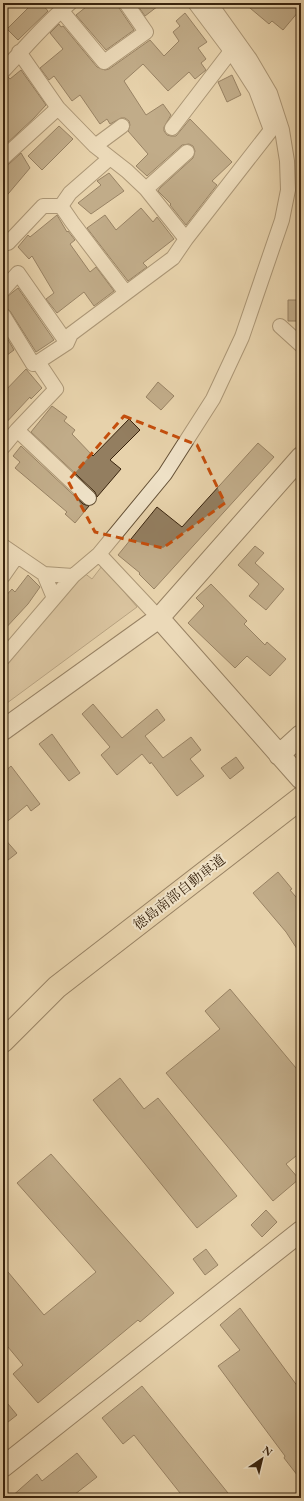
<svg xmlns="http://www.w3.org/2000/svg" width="304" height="1501" font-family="'EB Garamond','Noto Serif JP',serif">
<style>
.green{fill:#c9b490;stroke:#816c4f}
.building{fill:#937e60;stroke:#39240e}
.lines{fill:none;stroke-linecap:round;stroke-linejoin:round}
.street-casing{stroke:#645035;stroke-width:16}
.secondary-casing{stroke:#39240e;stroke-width:22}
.highway-casing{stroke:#39240e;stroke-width:24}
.street{stroke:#efe2c8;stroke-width:14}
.secondary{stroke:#efe2c8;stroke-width:20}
.highway{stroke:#e7d2ab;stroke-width:22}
.marked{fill:none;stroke:#c54e0c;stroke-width:3;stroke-dasharray:8 5;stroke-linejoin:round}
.labels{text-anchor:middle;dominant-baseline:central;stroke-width:4;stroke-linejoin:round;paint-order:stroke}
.street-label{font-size:14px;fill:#39240e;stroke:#efe2c8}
</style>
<rect width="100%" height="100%" fill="#e7d2ab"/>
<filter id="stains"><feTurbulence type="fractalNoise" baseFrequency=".005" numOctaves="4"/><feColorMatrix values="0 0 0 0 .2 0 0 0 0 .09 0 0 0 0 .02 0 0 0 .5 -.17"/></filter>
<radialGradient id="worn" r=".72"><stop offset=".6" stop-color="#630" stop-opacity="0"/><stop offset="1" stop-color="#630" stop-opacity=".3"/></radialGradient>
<path class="green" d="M102,566L137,607L3,706V663L83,572L92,579Z"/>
<path class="building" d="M33,3H41L48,11L18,40L7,29Z
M91,3H118L119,8L134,30L106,50L76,15Z
M136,3H162L145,16Z
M244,3H290L299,11L283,30L272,21L269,24Z
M185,13L207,42L198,48L206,59L201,63L206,70L195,79L189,72L168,91L143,64L124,81L146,115L163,104L171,115L164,127V131L167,135L171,136H176L190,119L232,162L212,181L217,185L186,225L170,205L171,204L158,191L160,188L193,158L195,151L193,146L189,144L182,145L147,176L136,166L148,154L128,131L130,125L129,121L125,118H121L110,124L107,119L100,124L80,95L72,101L54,76L49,80L40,68L63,49L50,33L59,24L61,27L63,26L97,67L105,70L109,69L150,40L164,56L179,41L173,32L180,26L176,21Z
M21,70L46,105L34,118L3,147V79L8,77L10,79Z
M232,75L241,95L227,102L218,82Z
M59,126L73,139L42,170L28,156Z
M21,153L30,168L3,200V166L9,164Z
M109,173L124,191L91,214L78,203L101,185L97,181Z
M141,208L153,222L157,217L174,239L143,263L147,267L128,281L87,228L105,215L116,230Z
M57,215L67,232L68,231L75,240L70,244L90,272L96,267L114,291L94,306L84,292L57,313L46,299L54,293L32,256L29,259L18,247L28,235L30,237Z
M18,288L54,340L36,352L10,311L7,308L3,307V300Z
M288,300H301V321H288Z
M3,331L14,350L3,358Z
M26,369L42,388L31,399L30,397L3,426V393Z
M158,382L174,396L161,410L146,397Z
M52,406L67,417L64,421L75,430L72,434L93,456L129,419L140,430L110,460L121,469L97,497L95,492L31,432Z
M258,443L274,457L154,589L139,574L140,573L118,555L157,507L182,527Z
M21,446L83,504L89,506L75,523L65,514L67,512L15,468L20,462L13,456Z
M255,546L264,553L255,563L284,589L266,610L249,596L259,584L238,565Z
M28,575L40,587L28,604L3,631V599L12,589L15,592Z
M211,584L247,621L244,624L265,645L267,642L286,659L270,676L247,656L235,668L188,623L204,606L196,598Z
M93,704L122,738L157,709L165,720L145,736L163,758L191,737L201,750L190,759L204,776L177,796L151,762L150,764L142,754L117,775L101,755L110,747L82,714Z
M52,734L80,773L69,781L39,744Z
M236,757L244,768L230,779L221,768Z
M11,766L40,804L31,811L27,805L3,825V773Z
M3,837L17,853L3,864Z
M278,872L292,889L290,890L301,903V955L286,932L253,893Z
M230,989L301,1074V1152L286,1164L299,1179L273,1201L166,1073L220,1029L205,1011Z
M120,1078L144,1109L158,1098L237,1196L197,1228L93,1100Z
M51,1154L174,1293L140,1322L138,1320L38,1403L13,1374L23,1365L3,1341V1266L44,1315L96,1272L17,1183Z
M266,1210L277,1222L262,1237L251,1225Z
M206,1249L218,1265L205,1275L193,1259Z
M240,1308L301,1391V1480L284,1458L285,1456L218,1366L240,1350L220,1325Z
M142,1386L232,1498H184L134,1435L123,1444L102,1418Z
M3,1398L17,1415L3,1426Z
M77,1453L97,1477L70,1498H10L37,1474L42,1481Z"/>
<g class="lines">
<g class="street-casing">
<path id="street" d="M61,10L104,62L146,32L126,3
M19,52L58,108L95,146L127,171L146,189L186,239
M3,71C25,48 45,23 70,3
M172,128L231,51
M95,146L122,126
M3,158L58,108
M146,189L187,152
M61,206L70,193L110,158
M8,243L43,206H61L72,222L126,293
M3,290L18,273L67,343
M3,315L33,364L38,362
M280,326L301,345
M17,430L89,498
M3,447L17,430L56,389L38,362L67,343L71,334L173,258L186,239L271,130L256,90L231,51L195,3
M3,546L44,574L54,598
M99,554L159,618
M44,574L73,576
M3,576L17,556
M3,658L73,576L99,554L165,474L213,399L242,337L282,220L288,190L287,161L282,130L270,93L250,59L210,3"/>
</g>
<g class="secondary-casing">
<path id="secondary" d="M159,618L301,457
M3,730L159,618L301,779
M279,755L301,735
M3,1467L301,1231"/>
</g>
<g class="highway-casing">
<path id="highway" d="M3,1041L57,987L301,798"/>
</g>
<use href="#street" class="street"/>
<use href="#secondary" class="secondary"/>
<use href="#highway" class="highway"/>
</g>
<path d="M0 0H304V1501H0ZM124,416L197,445L225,503L163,548L95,532L68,481Z" fill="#e7d2ab" fill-opacity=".55" fill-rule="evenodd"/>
<path class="marked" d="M124,416L197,445L225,503L163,548L95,532L68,481Z"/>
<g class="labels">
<g class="street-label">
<text transform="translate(179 892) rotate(-38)">徳島南部自動車道</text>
</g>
</g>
<rect width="304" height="1501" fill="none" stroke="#e7d2ab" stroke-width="16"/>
<rect x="4" y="4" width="296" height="1493" fill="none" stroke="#39240e" stroke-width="2"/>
<rect x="8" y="8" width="288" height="1485" fill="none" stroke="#39240e"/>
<g transform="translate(262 1459) rotate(35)" stroke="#efe2c8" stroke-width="3" paint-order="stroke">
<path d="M0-3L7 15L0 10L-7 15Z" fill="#39240e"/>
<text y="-6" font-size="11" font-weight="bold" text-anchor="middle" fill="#39240e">N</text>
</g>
<rect width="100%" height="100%" filter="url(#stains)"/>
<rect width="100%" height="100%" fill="url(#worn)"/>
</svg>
